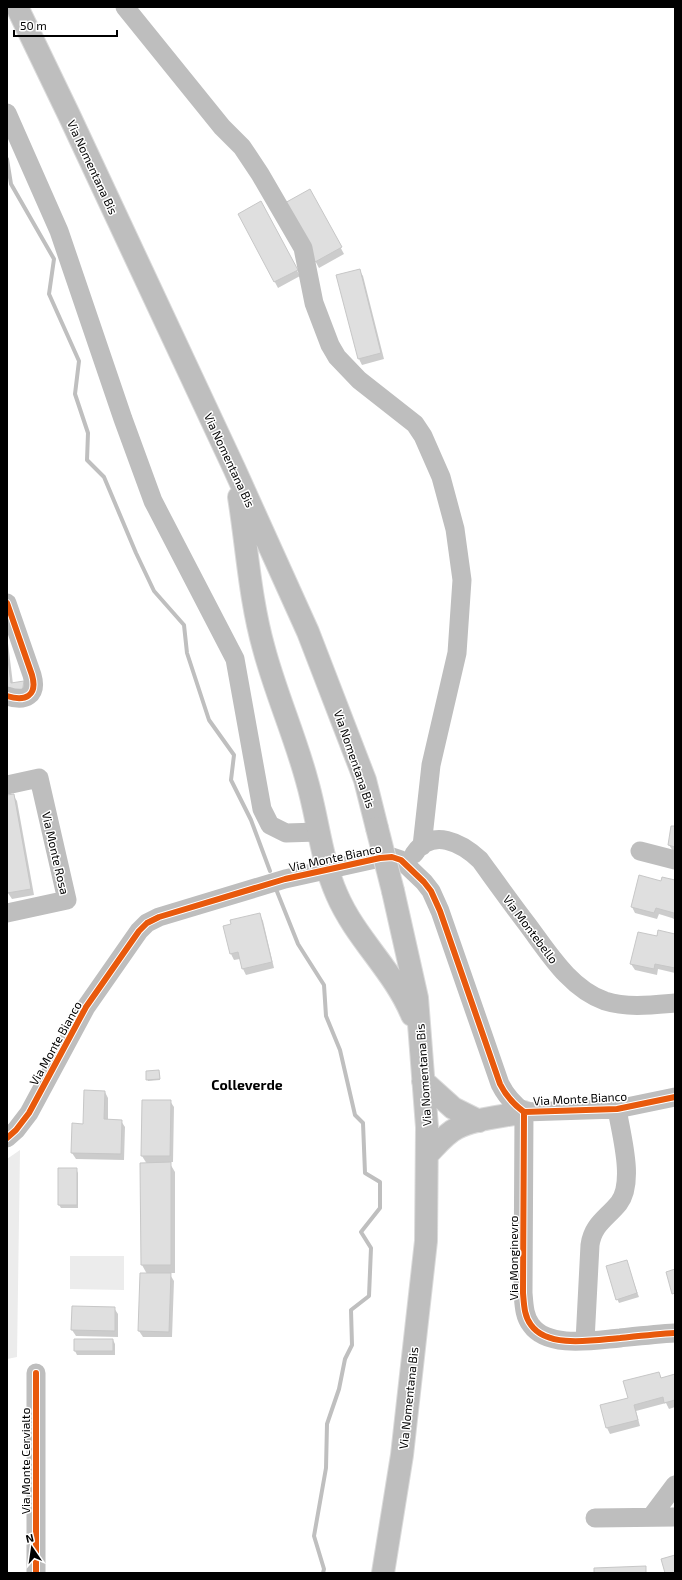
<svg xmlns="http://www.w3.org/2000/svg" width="682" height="1580" font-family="'Exo 2',sans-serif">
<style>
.green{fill:#ececec}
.shadow{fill:#0003}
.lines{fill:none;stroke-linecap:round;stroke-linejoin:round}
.stream{stroke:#bfbfbf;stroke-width:4}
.building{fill:#dfdfdf;stroke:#c7c7c7}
.major-casing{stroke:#dbdbdb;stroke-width:24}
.minor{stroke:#bebebe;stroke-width:19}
.major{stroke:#bebebe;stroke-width:22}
.major-bridge-casing{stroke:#dbdbdb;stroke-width:24;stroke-linecap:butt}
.major-bridge{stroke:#bebebe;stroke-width:22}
.cycleway-casing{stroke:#fff;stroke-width:8}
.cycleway{stroke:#e8590c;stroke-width:6}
.labels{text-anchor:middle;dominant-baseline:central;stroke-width:3;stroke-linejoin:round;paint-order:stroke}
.street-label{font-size:12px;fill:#000;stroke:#fff}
.quarter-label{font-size:14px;font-weight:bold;fill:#000;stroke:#fff}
</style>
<rect width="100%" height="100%" fill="#fff"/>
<path class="green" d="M20,1150L17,1357L7,1359V1159Z
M70,1256H124V1290L70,1289Z"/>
<path class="shadow" d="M310,190L344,254L319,268L284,204Z
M264,208L300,276L278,288L239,214Z
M359,270L363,276L384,359L362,365L359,359L338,276Z
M7,635L13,684L24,682L27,688L7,692Z
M13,795L17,801L34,895L12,899L8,893L7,887V796Z
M675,827V852L673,851L669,845Z
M675,881V919L659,914L657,919L635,913L632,907L662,882Z
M260,915L263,921L274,968L246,975L243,969L240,959L234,960L231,954L225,927Z
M675,935V973L658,969L657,975L635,970L631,964L658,937Z
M159,1071L160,1080L148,1081L147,1079Z
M105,1092L108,1098V1120L121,1121L125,1127L124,1160L76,1159L72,1153L84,1125Z
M170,1101L174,1107L173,1162H169L175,1172V1273H169L174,1281L172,1337H143L139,1331L147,1274L142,1265L141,1164H147L142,1156Z
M76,1169L78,1173V1208H61L59,1205Z
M626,1261L639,1297L619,1303L617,1299Z
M114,1308L118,1314V1337L76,1336L72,1330Z
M113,1340L115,1344V1355H77L75,1351Z
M658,1373L662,1379L675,1375V1407L669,1409L666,1403L636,1411L640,1426L610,1434L607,1428L601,1406L629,1399Z"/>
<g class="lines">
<path class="stream" d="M7,159L11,184L54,259L49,294L79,361L75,394L88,433L87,460L104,477L136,553L154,591L184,625L187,653L209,720L234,755L231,780L251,820L270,871
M276,889L298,944L324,985L326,1016L340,1050L355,1115L363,1123L365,1173L380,1182V1208L361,1232L371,1248L369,1296L351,1310L352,1345L345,1359L339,1389L327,1424L326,1468L314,1536L324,1569L323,1573"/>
</g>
<path class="building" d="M310,189L342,247L315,262L283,204Z
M261,201L298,270L274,282L238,214Z
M360,269L381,353L358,359L336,275Z
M7,652L11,683L24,681L22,693L7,688Z
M14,794L31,889L7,893V795Z
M671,826H675V847L668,845Z
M639,875L661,881L662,877L675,880V918H673L674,913L656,908L654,913L631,907Z
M260,913L272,962L242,969L238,952L230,954L223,926L231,924L230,920Z
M658,930L675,934V972V968L655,964L654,969L630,964L638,932L657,936Z
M159,1070L160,1079L146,1080V1071Z
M84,1090L105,1091L104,1119L122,1120L121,1154L71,1153L72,1123L83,1124Z
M142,1100H171L170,1156H141Z
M171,1162V1265H141L140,1163Z
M58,1168H77V1205H58Z
M627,1260L637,1293L616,1300L606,1266Z
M675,1269V1293L672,1294L666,1272Z
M140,1273H171L169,1332L138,1331Z
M72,1306L115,1307V1331L71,1330Z
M74,1339H113V1351H74Z
M659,1372L661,1378L675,1374V1400L664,1403L663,1397L634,1405L638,1420L606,1428L600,1405L628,1398L623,1381Z
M675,1555V1573H665L661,1559Z
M646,1566V1573H594V1568Z"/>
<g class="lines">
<g class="major-casing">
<path id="major" d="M17,7L69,115L234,468L308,632L365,780L377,828
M239,497C247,547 250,600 264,649C276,694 295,736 307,781C318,819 321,859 337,895C356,939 394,971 412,1015
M423,1081L453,1108L479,1121
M427,1155C436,1146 445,1134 457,1128C477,1118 502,1117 524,1112
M383,1573L402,1455L426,1241L427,1127L417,998L393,891"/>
</g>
<path class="minor" d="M125,7L222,127L242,147L260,174L303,248L314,303L330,345L337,357L359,380L415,424L423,436L441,477L455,529L462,580L457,653L431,765L422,846
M7,113L59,231L123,419L153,501L235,659L262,809L270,825L286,833L318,832
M7,603L32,675C38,696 25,702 7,696
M7,785L39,778L67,900L7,913
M640,851L675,860
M414,854C432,827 462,843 480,860C496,882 511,903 527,924C548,952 570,989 605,1001C627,1008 652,1005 675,1003
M524,1112L523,1293C524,1304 524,1316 531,1325C548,1349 595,1340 620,1338C639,1336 657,1334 675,1333
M7,1138L16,1130L29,1113L86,1007L139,931L147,923L159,917L285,879L380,858L392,857L401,860L424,882L431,891L440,911L500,1084C506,1096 513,1104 524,1112L617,1109L675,1097
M585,1341L590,1245C593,1224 607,1218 619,1203C635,1182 621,1134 617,1109
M36,1373V1573
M651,1517L675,1485
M595,1518L675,1517"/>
<use href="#major" class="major"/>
<g class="major-bridge-casing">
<path id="major-bridge" d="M377,828L393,891"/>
</g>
<use href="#major-bridge" class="major-bridge"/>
<g class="cycleway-casing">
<path id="cycleway" d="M7,603L32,675C38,696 25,702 7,696
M524,1112L523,1293C524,1304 524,1316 531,1325C548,1349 595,1340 620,1338C639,1336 657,1334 675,1333
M7,1138L16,1130L29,1113L86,1007L139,931L147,923L159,917L285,879L380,858L392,857L401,860L424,882L431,891L440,911L500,1084C506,1096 513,1104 524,1112L617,1109L675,1097
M36,1373V1573"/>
</g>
<use href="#cycleway" class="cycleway"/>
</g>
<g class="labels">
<g class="street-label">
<text transform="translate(93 167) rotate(65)">Via Nomentana Bis</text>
<text transform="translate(230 460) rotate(65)">Via Nomentana Bis</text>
<text transform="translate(355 759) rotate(71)">Via Nomentana Bis</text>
<text transform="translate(56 853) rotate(77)">Via Monte Rosa</text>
<text transform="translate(335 857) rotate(-12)">Via Monte Bianco</text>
<text transform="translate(531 929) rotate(53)">Via Montebello</text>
<text transform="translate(55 1043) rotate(-61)">Via Monte Bianco</text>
<text transform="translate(423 1075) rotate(-94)">Via Nomentana Bis</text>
<text transform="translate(580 1098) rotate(-3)">Via Monte Bianco</text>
<text transform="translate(513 1258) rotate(-90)">Via Monginevro</text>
<text transform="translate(408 1398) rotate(-84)">Via Nomentana Bis</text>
<text transform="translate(25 1461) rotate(-90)">Via Monte Cervialto</text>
</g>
<g class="quarter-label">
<text x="247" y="1084">Colleverde</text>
</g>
</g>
<rect width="682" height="1580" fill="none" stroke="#000000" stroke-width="16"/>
<g transform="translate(32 1548) rotate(347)" stroke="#ffffff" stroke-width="3" paint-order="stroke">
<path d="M0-3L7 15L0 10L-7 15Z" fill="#000000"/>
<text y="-6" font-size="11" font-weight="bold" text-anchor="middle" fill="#000000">N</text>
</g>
<path d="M14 30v6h103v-6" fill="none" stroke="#000000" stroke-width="2"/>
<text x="20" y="30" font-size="12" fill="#000000" stroke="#ffffff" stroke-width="3" paint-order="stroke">50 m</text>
</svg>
